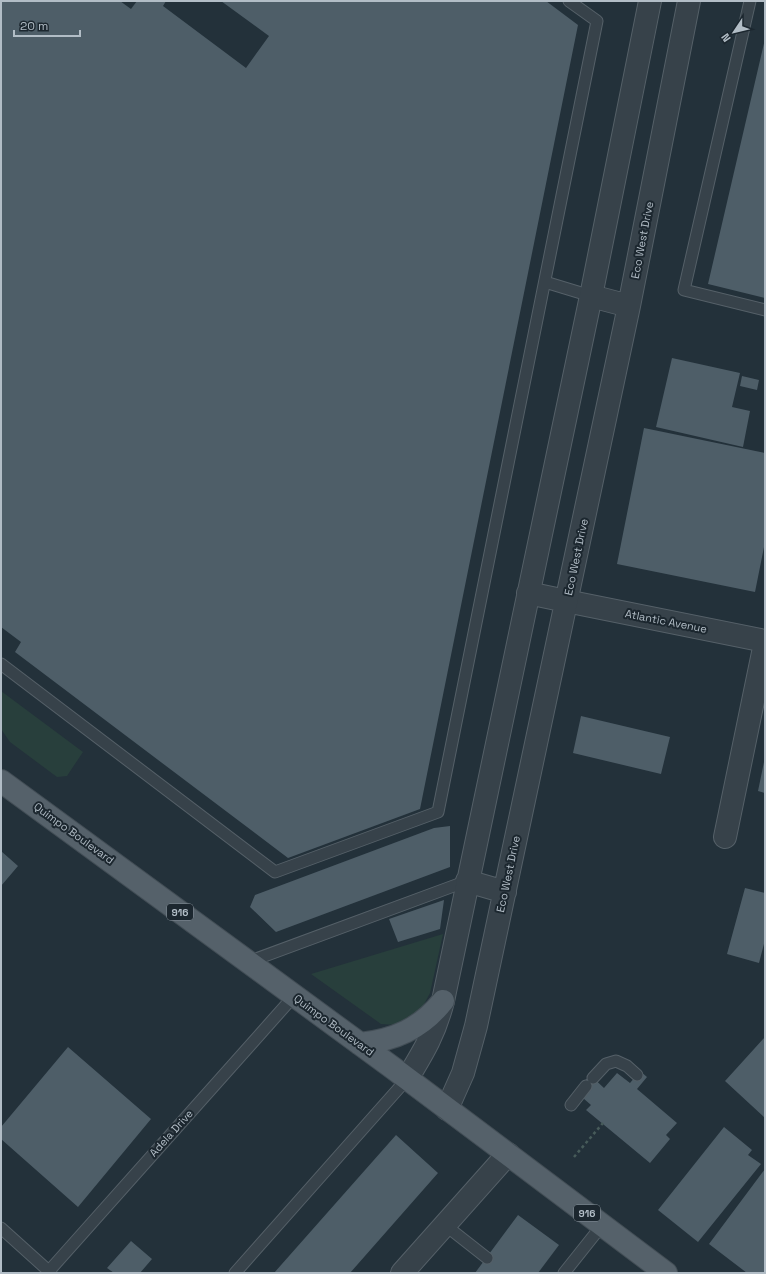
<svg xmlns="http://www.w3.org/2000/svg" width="766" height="1274" font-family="'Space Grotesk',sans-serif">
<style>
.green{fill:#283f3c}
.building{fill:#4e5e68}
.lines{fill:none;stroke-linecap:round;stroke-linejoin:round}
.service-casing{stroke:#556068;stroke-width:13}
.minor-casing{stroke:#556068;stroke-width:24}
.tertiary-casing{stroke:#556068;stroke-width:24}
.primary-casing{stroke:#434e56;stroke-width:24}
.path{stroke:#475b5a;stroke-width:2.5;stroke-dasharray:3 3;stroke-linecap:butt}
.service{stroke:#37424a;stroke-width:11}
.minor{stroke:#37424a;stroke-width:22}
.tertiary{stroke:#37424a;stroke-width:22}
.primary{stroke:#55616a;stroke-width:22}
.labels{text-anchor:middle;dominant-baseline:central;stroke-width:4;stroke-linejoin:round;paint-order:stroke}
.shield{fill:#1c272f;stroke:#859099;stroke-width:1}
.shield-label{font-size:10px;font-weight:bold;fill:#b2bdc6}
.street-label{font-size:11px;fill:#b2bdc6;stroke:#1c272f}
</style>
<rect width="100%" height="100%" fill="#23313a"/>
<path class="green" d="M1,691L83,752L67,776L57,777L10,742L1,729Z
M443,934L430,993L421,1010L403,1022L396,1025L381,1024L311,974Z"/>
<path class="building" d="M1,1H120L131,9L137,1H166L163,6L246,68L269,36L221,1H546L578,25L420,809L288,858L15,652L21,642L1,627Z
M765,39V298L708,284Z
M672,358L740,373L732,407L750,411L743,447L656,427Z
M742,376L759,380L757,390L740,386Z
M644,428L765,453V542L755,592L617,564Z
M581,716L670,737L661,774L573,753Z
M764,762H765V793L758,791Z
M450,826V867L276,932L250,907L255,895L434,828Z
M1,851L18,866L1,886Z
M745,888L765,893V940L759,963L727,954Z
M444,900L440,929L398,942L389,919Z
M765,1037V1118L725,1081Z
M68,1047L151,1119L78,1207L1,1139V1127Z
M640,1071L647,1077L637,1089L677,1123L666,1135L670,1139L650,1163L586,1110L591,1105L583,1098V1083L590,1075L604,1088L617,1073L630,1083Z
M724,1127L752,1150L748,1155L761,1164L698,1242L658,1210Z
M396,1135L438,1173L350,1273H274Z
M765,1169V1273H747L709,1244Z
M518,1215L559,1245L538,1273H475Z
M131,1241L152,1259L140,1273H114L107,1268Z"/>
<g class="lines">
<g class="service-casing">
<path id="service" d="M750,1L684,290L765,310
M545,282L591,296
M1,664L275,872L438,812L597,21L569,1
M248,962L467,881
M593,1078L606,1064L616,1061L627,1066L637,1075
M571,1105L586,1086
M445,1225L487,1258
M1,1228L51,1273
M49,1271L294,996
M235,1273L407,1079
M564,1273L603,1224"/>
</g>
<g class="minor-casing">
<path id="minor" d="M566,601L765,641
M725,837L765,643
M402,1273L508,1154"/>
</g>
<g class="tertiary-casing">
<path id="tertiary" d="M591,296L629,306
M528,593L566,601
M467,881L505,892
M407,1079C424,1051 435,1033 443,1001L591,296L650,1
M447,1109L463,1073L476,1026L629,306L689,1"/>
</g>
<g class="primary-casing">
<path id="primary" d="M1,781L393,1068L666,1273
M360,1044C394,1040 421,1029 443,1001"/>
</g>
<path class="path" d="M574,1157L603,1123"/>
<use href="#service" class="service"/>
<use href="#minor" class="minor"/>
<use href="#tertiary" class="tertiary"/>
<use href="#primary" class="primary"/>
</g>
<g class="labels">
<g class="shield">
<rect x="167" y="904" width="26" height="16" rx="3"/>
<rect x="574" y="1205" width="26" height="16" rx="3"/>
</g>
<g class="shield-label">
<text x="180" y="912">916</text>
<text x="587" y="1213">916</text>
</g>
<g class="street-label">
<text transform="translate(642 240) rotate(-79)">Eco West Drive</text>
<text transform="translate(576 557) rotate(-78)">Eco West Drive</text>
<text transform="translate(666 621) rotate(11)">Atlantic Avenue</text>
<text transform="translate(74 833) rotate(36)">Quimpo Boulevard</text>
<text transform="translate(508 874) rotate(-78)">Eco West Drive</text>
<text transform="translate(334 1025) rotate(36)">Quimpo Boulevard</text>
<text transform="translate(171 1133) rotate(-48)">Adela Drive</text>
</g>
</g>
<rect width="766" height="1274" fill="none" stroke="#b2bdc6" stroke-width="4"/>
<g transform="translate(734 32) rotate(235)" stroke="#1c272f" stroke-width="3" paint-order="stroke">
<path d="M0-3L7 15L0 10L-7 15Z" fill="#b2bdc6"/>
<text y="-6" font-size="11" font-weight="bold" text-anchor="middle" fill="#b2bdc6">N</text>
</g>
<path d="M14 30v6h66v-6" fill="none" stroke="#b2bdc6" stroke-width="2"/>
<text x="20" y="30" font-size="12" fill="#b2bdc6" stroke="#1c272f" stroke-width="3" paint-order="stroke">20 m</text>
</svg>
